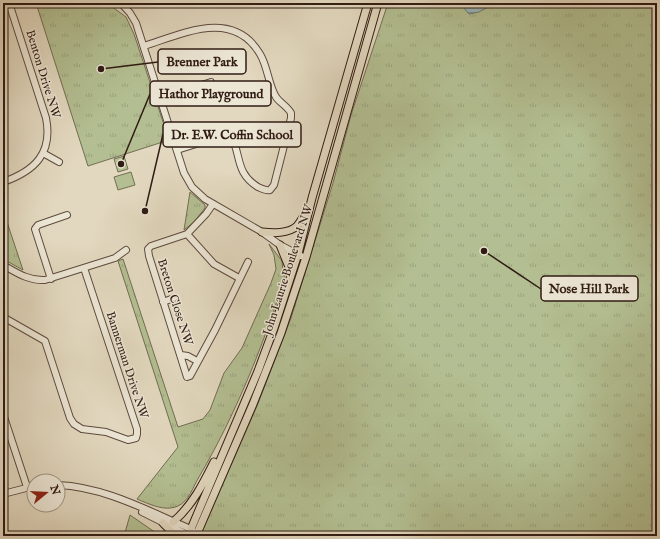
<svg xmlns="http://www.w3.org/2000/svg" width="660" height="539" font-family="'IM FELL English',serif">
<style>
.green{fill:#b3bf92;stroke:#726e53}
.park{fill:url(#park-tufts);stroke:#726e53}
.water{fill:url(#water-rules);stroke:#6f7a78}
.lines{fill:none;stroke-linecap:round;stroke-linejoin:round}
.minor-casing{stroke:#5d4b3f;stroke-width:8}
.major-casing{stroke:#311c14;stroke-width:9}
.minor{stroke:#ece6d5;stroke-width:6}
.major{stroke:#e2d8bf;stroke-width:7}
.labels{text-anchor:middle;dominant-baseline:central;stroke-width:3;stroke-linejoin:round;paint-order:stroke}
.street-label{font-size:12px;fill:#311c14;stroke:#ece6d5}
.leader{fill:none;stroke:#311c14;stroke-width:1.5}
.callout-dot{fill:#311c14;stroke:#ece6d5;stroke-width:1.5}
.callout{fill:#ece6d5;stroke:#311c14;stroke-width:1.5}
.callout-label{font-size:13px;text-anchor:middle;font-weight:bold;fill:#311c14}
</style>
<defs>
<pattern id="park-tufts" width="24" height="20" patternUnits="userSpaceOnUse"><rect width="24" height="20" fill="#b3bf92"/><path d="M3 7l-1-3M5 7V3M7 7l1-3M15 17l-1-3M17 17v-4M19 17l1-3" fill="none" stroke="#9aa47d"/></pattern>
<pattern id="water-rules" width="6" height="5" patternUnits="userSpaceOnUse"><rect width="6" height="5" fill="#98b8bb"/><path d="M0 2.5h6" fill="none" stroke="#7d9597"/></pattern>
</defs>
<rect width="100%" height="100%" fill="#e2d8bf"/>
<filter id="stains"><feTurbulence type="fractalNoise" baseFrequency=".005" numOctaves="4"/><feColorMatrix values="0 0 0 0 .2 0 0 0 0 .09 0 0 0 0 .02 0 0 0 .5 -.17"/></filter>
<radialGradient id="worn" r=".72"><stop offset=".6" stop-color="#630" stop-opacity="0"/><stop offset="1" stop-color="#630" stop-opacity=".3"/></radialGradient>
<path class="green" d="M131,172L135,185L118,190L114,177Z"/>
<path class="park" d="M36,3H107L126,17L134,34L169,140L88,166Z
M388,3H657V536H200L257,406L291,318L333,183L351,115Z
M124,156L128,169L118,172L114,159Z
M190,192L205,205V208L194,222L184,230Z
M3,210L23,270L3,259Z
M269,244L282,261L283,273L285,277C263,346 236,414 199,477C193,487 189,501 178,506C165,512 149,504 137,499L178,447L118,261L123,259L178,427L203,419L210,410L224,373L242,348L271,283L276,269L274,255Z
M130,515L159,535L160,536H124Z"/>
<path class="water" d="M452,3H495L479,12L469,14L462,6Z"/>
<g class="lines">
<g class="minor-casing">
<path id="minor" d="M121,3L130,13L136,23L184,173L192,187L205,199L262,232L280,245L301,256
M144,46C182,34 233,8 260,54C268,67 268,84 276,97C280,103 287,106 291,113V118L274,185L270,190C265,191 263,189 258,187C234,172 242,154 230,134L225,135L177,150
M160,98L211,82
M43,153L59,162
M3,182C35,171 53,153 46,118L9,3
M213,204L206,214L187,234L151,246L148,249L149,256L187,377L190,376L215,330L248,262
M187,234L214,264L239,278
M3,265C17,273 29,281 45,280L115,258L126,250
M51,279L35,229L38,225L67,215
M163,302L174,298
M3,317L45,341L70,418L74,424L82,429L106,432L128,440L136,438L137,434V429L84,268
M181,355L188,356L197,361
M3,414L27,487
M58,485C105,487 148,511 191,529L193,532
M3,494L34,486
M142,512L188,535H193"/>
</g>
<g class="major-casing">
<path id="major" d="M262,232C273,233 288,234 297,226C301,222 303,216 306,213
M280,245L289,267L291,275
M173,522C192,506 203,484 214,462
M163,523L170,530L173,536
M188,536L258,371L274,328L298,254L312,198L368,3
M196,536L253,404L281,333L306,257L378,3"/>
</g>
<use href="#minor" class="minor"/>
<use href="#major" class="major"/>
</g>
<g class="labels">
<g class="street-label">
<text transform="translate(43 74) rotate(73)">Benton Drive NW</text>
<text transform="translate(288 270) rotate(-72)">John Laurie Boulevard NW</text>
<text transform="translate(175 302) rotate(72)">Breton Close NW</text>
<text transform="translate(127 365) rotate(72)">Bannerman Drive NW</text>
</g>
</g>
<path class="leader" d="M101 69L158 62M121 164L150 94M145 211L163 134M484 251L541 289"/>
<g class="callout-dot">
<circle cx="101" cy="69" r="4"/>
<circle cx="121" cy="164" r="4"/>
<circle cx="145" cy="211" r="4"/>
<circle cx="484" cy="251" r="4"/>
</g>
<g class="callout">
<rect x="158" y="49" width="88" height="25" rx="4"/>
<rect x="150" y="81" width="121" height="25" rx="4"/>
<rect x="163" y="122" width="138" height="25" rx="4"/>
<rect x="541" y="276" width="97" height="25" rx="4"/>
</g>
<g class="callout-label">
<text x="202" y="66">Brenner Park</text>
<text x="211" y="98">Hathor Playground</text>
<text x="232" y="139">Dr. E.W. Coffin School</text>
<text x="589" y="293">Nose Hill Park</text>
</g>
<rect width="660" height="539" fill="none" stroke="#e2d8bf" stroke-width="16"/>
<rect x="4" y="4" width="652" height="531" fill="none" stroke="#311c14" stroke-width="2"/>
<rect x="8" y="8" width="644" height="523" fill="none" stroke="#311c14"/>
<g transform="translate(46 493) rotate(72)"><circle r="19" fill="#ece6d5" stroke="#a19588"/>
<path d="M0-3L7 15L0 10L-7 15Z" fill="#8f2418"/>
<text y="-6" font-size="11" font-weight="bold" text-anchor="middle" fill="#311c14">N</text>
</g>
<rect width="100%" height="100%" filter="url(#stains)"/>
<rect width="100%" height="100%" fill="url(#worn)"/>
</svg>
